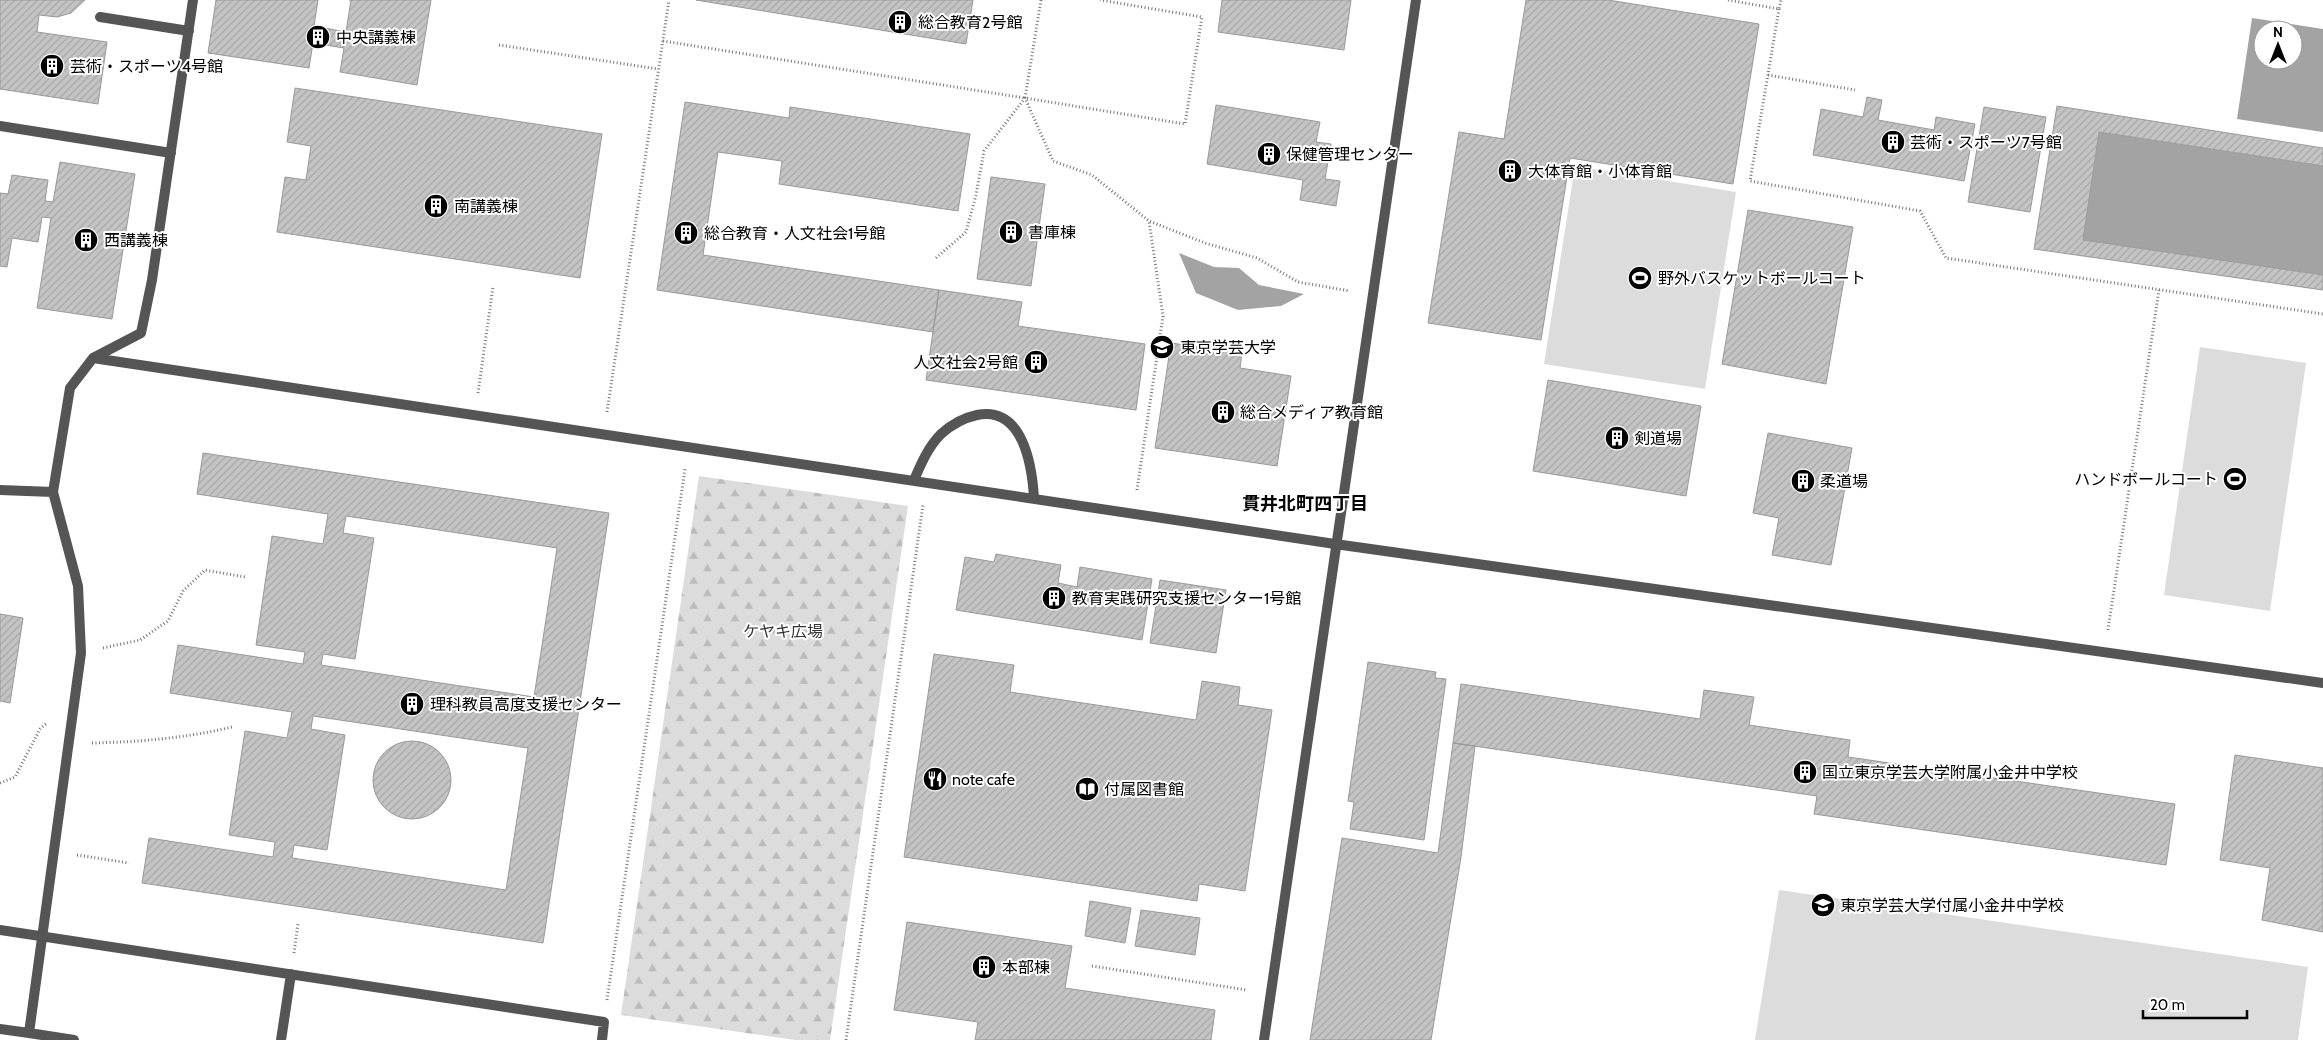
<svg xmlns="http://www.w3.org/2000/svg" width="2323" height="1040" font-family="Cabin,'Noto Sans JP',sans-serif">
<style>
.forest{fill:url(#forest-firs)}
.pitch{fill:#dcdcdc}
.water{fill:#a3a3a3;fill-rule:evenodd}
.building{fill:url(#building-hatch);stroke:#999;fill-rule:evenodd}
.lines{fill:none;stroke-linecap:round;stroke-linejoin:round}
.path{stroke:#777;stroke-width:3;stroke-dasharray:1 2.5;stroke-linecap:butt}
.lane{stroke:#555;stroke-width:10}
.labels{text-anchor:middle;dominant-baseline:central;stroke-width:4;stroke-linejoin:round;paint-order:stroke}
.poi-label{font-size:16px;fill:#000;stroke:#fff;text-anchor:start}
.park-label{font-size:16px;fill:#333;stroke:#fff}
.neighbourhood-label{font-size:18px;font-weight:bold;fill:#000;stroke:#fff}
</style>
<defs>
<pattern id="forest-firs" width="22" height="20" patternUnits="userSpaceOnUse" patternTransform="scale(1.25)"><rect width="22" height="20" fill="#dcdcdc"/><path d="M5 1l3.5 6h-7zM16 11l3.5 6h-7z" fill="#bbb"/></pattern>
<pattern id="building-hatch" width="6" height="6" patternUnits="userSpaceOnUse" patternTransform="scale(1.25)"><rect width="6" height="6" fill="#c4c4c4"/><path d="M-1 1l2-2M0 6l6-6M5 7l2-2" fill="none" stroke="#a7a7a7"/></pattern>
</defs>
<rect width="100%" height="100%" fill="#fff"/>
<path class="forest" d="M699,476L908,506L830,1040H796L621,1015Z"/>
<path class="pitch" d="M1575,166L1736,192L1705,389L1544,364Z
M2200,347L2306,363L2270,611L2164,595Z
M1779,890L2308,967L2298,1040H1755Z"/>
<path class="water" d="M2252,18L2323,29V132L2237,119ZM2263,30H2293V60H2263Z
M2099,132L2323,166V275L2083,240Z
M1179,253L1214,267L1239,268L1259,285L1304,294L1281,306L1238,310L1196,293Z"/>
<path class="building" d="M0,0H85L71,13L57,17L39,15L37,32L107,42L98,104L0,89Z
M216,0H318L314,26L346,32L351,0H349H431L417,85L340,72L344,48L313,43L309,68L208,53Z
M696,0H973L966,44Z
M1222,0H1351L1344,50L1218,32Z
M1526,0H1608L1759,24L1733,184L1570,158L1541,340L1428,323L1459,132L1504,139Z
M295,88L602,134L580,278L277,232L285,177L306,180L311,146L287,142Z
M1867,97L1882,100L1878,120L1934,130L1936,117L1975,124L1964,181L1813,155L1821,109L1863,117Z
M685,102L789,118L790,107L970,134L958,211L779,184L782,161L718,152L703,255L939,290L933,332L657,290Z
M1216,105L1320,122L1316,142L1331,144L1325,179L1340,181L1336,206L1300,200L1303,180L1207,164Z
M2057,106L2323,148V166L2099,132L2083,240L2323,275V290L2034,249Z
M1984,107L2046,117L2030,212L1968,202Z
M60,162L135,174L112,319L37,308L51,218L42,217L38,242L12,238L7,267L0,266V193L8,194L12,175L48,180L45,201L53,202Z
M991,177L1045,184L1031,286L977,279Z
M1748,210L1853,227L1826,384L1722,364Z
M939,290L1022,302L1018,326L1145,344L1136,410L926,380Z
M1171,343L1242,353L1240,368L1291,376L1277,466L1155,448Z
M1548,380L1701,406L1686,496L1533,471Z
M1768,433L1852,448L1831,565L1772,555L1779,518L1753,513Z
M203,453L609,513L543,943L142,883L149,838L273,857L275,842L229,835L245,731L287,738L292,712L170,693L178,645L303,664L305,652L256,645L272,536L323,544L328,514L197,494ZM346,516L557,548L534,697L321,665L323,654L355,659L374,538L343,533ZM313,716L528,748L506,890L292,858L294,845L327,850L345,735L311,729Z
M996,554L1061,565L1058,583L1077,587L1080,567L1152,579L1142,640L956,610L965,557L994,562Z
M1160,580L1226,590L1216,653L1150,643Z
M0,614L23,618L10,703L0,701Z
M934,654L1014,665L1010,692L1196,720L1202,681L1240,687L1238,705L1272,710L1245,891L1199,884L1197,901L904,857Z
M1368,662L1436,672L1435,678L1446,679L1424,840L1350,829L1354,802L1348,801Z
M1461,684L1700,719L1704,690L1754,697L1749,725L1850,740L1848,757L2175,804L2166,865L1814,814L1817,796L1453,743Z
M373 780a39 39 0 1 1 78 0a39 39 0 1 1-78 0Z
M1453,743L1475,746L1461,857L1431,1040H1310L1342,838L1438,853Z
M2235,755L2323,768V932L2262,920L2270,868L2220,860Z
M1090,901L1131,908L1125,943L1085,936Z
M1141,910L1200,918L1195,955L1135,946Z
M907,922L1072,946L1065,988L1215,1010L1211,1040H975L978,1022L894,1010Z"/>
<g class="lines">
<path class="path" d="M1041,0L1025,98L1185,124L1202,17L1100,0
M1728,0L1779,9L1781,0
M1779,9L1750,181L1920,211L1946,258L2323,314
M663,41L1025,98
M499,45L658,69
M1768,75L1855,90
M936,258L966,232L976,195L984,151L1025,98L1053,161L1092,175L1149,221
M478,393L493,287
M607,412L669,0
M1137,490L1163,316L1149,221L1205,243L1257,258L1298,282L1350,291
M2108,630L2159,290
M103,648L140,640L168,621L183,591L205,570L245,577
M92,743C140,742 186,738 232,727
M0,783L15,777L40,729L47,723
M77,855L129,863
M294,953L298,924
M1092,966L1247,990
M607,1000L685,469
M846,1040L923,505"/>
<path class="lane" d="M100,17L189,31
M0,126L171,153
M93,358L1335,544L2323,683
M914,480C921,464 928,447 941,434C952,424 963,418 977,415C1023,406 1032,465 1034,498
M0,490L53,492
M0,930L604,1022L602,1040
M0,1029L29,1033
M74,1040L29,1033L81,653L78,586L53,492L70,388L93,358L141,333L152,280L193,0
M281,1040L291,974
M1264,1040L1416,0"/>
</g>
<defs>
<g id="building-disc" transform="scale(1.25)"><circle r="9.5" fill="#000" stroke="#fff"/><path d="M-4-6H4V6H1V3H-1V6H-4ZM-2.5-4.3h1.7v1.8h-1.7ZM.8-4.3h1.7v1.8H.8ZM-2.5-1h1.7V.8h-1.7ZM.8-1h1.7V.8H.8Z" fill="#fff"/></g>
<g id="stadium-disc" transform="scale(1.25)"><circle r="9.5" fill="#000" stroke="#fff"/><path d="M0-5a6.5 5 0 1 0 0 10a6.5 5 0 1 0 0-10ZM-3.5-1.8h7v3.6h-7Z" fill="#fff"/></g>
<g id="university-disc" transform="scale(1.25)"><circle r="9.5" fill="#000" stroke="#fff"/><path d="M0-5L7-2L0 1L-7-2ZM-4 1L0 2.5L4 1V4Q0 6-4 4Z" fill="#fff"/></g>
<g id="restaurant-disc" transform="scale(1.25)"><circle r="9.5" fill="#000" stroke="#fff"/><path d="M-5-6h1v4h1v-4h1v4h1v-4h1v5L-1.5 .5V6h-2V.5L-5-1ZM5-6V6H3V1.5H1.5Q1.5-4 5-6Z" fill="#fff"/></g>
<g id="library-disc" transform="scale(1.25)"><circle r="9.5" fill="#000" stroke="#fff"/><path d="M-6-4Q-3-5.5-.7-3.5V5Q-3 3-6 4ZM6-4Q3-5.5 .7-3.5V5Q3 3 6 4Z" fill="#fff"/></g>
<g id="school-disc" transform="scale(1.25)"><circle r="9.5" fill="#000" stroke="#fff"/><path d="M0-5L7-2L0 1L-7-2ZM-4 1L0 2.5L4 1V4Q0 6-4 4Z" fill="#fff"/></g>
</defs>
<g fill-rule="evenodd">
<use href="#building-disc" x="900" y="22"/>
<use href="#building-disc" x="318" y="37"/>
<use href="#building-disc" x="52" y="66"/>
<use href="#building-disc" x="1893" y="142"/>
<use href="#building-disc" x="1269" y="154"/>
<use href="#building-disc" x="1510" y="171"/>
<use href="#building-disc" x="436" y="206"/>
<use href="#building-disc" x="1011" y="232"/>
<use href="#building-disc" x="686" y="233"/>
<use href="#building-disc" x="86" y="240"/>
<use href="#stadium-disc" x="1640" y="278"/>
<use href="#university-disc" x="1162" y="347"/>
<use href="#building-disc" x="1036" y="362"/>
<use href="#building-disc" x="1223" y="412"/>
<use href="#building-disc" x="1617" y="438"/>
<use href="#stadium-disc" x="2235" y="479"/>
<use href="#building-disc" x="1803" y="481"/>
<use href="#building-disc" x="1054" y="598"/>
<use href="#building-disc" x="412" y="704"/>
<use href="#building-disc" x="1805" y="772"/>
<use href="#restaurant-disc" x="935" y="779"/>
<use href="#library-disc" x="1087" y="789"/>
<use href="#school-disc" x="1823" y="905"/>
<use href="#building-disc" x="984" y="967"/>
</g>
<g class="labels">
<g class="poi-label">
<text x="918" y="22">総合教育2号館</text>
<text x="336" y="37">中央講義棟</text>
<text x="70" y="66">芸術・スポーツ4号館</text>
<text x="1910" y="142">芸術・スポーツ7号館</text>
<text x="1286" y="154">保健管理センター</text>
<text x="1528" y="171">大体育館・小体育館</text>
<text x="454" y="206">南講義棟</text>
<text x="1028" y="232">書庫棟</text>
<text x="704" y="233">総合教育・人文社会1号館</text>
<text x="104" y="240">西講義棟</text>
<text x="1658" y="278">野外バスケットボールコート</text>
<text x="1180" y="347">東京学芸大学</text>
<text x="1018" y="362" text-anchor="end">人文社会2号館</text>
<text x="1240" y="412">総合メディア教育館</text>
<text x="1634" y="438">剣道場</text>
<text x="2218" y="479" text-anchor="end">ハンドボールコート</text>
<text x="1820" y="481">柔道場</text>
<text x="1072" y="598">教育実践研究支援センター1号館</text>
<text x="430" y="704">理科教員高度支援センター</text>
<text x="1822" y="772">国立東京学芸大学附属小金井中学校</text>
<text x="952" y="779">note cafe</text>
<text x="1104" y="789">付属図書館</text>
<text x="1840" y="905">東京学芸大学付属小金井中学校</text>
<text x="1002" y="967">本部棟</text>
</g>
<g class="park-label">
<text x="783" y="631">ケヤキ広場</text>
</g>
<g class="neighbourhood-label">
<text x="1305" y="504">貫井北町四丁目</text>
</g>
</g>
<g transform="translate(2278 45)"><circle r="24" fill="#ffffff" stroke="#999999"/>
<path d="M0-4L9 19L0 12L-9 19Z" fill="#000000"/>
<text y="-8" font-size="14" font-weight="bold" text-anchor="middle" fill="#000000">N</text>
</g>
<path d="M2143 1010v8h104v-8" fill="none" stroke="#000000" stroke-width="2.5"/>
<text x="2150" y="1010" font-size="15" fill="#000000" stroke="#ffffff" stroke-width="4" paint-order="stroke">20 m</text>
</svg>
